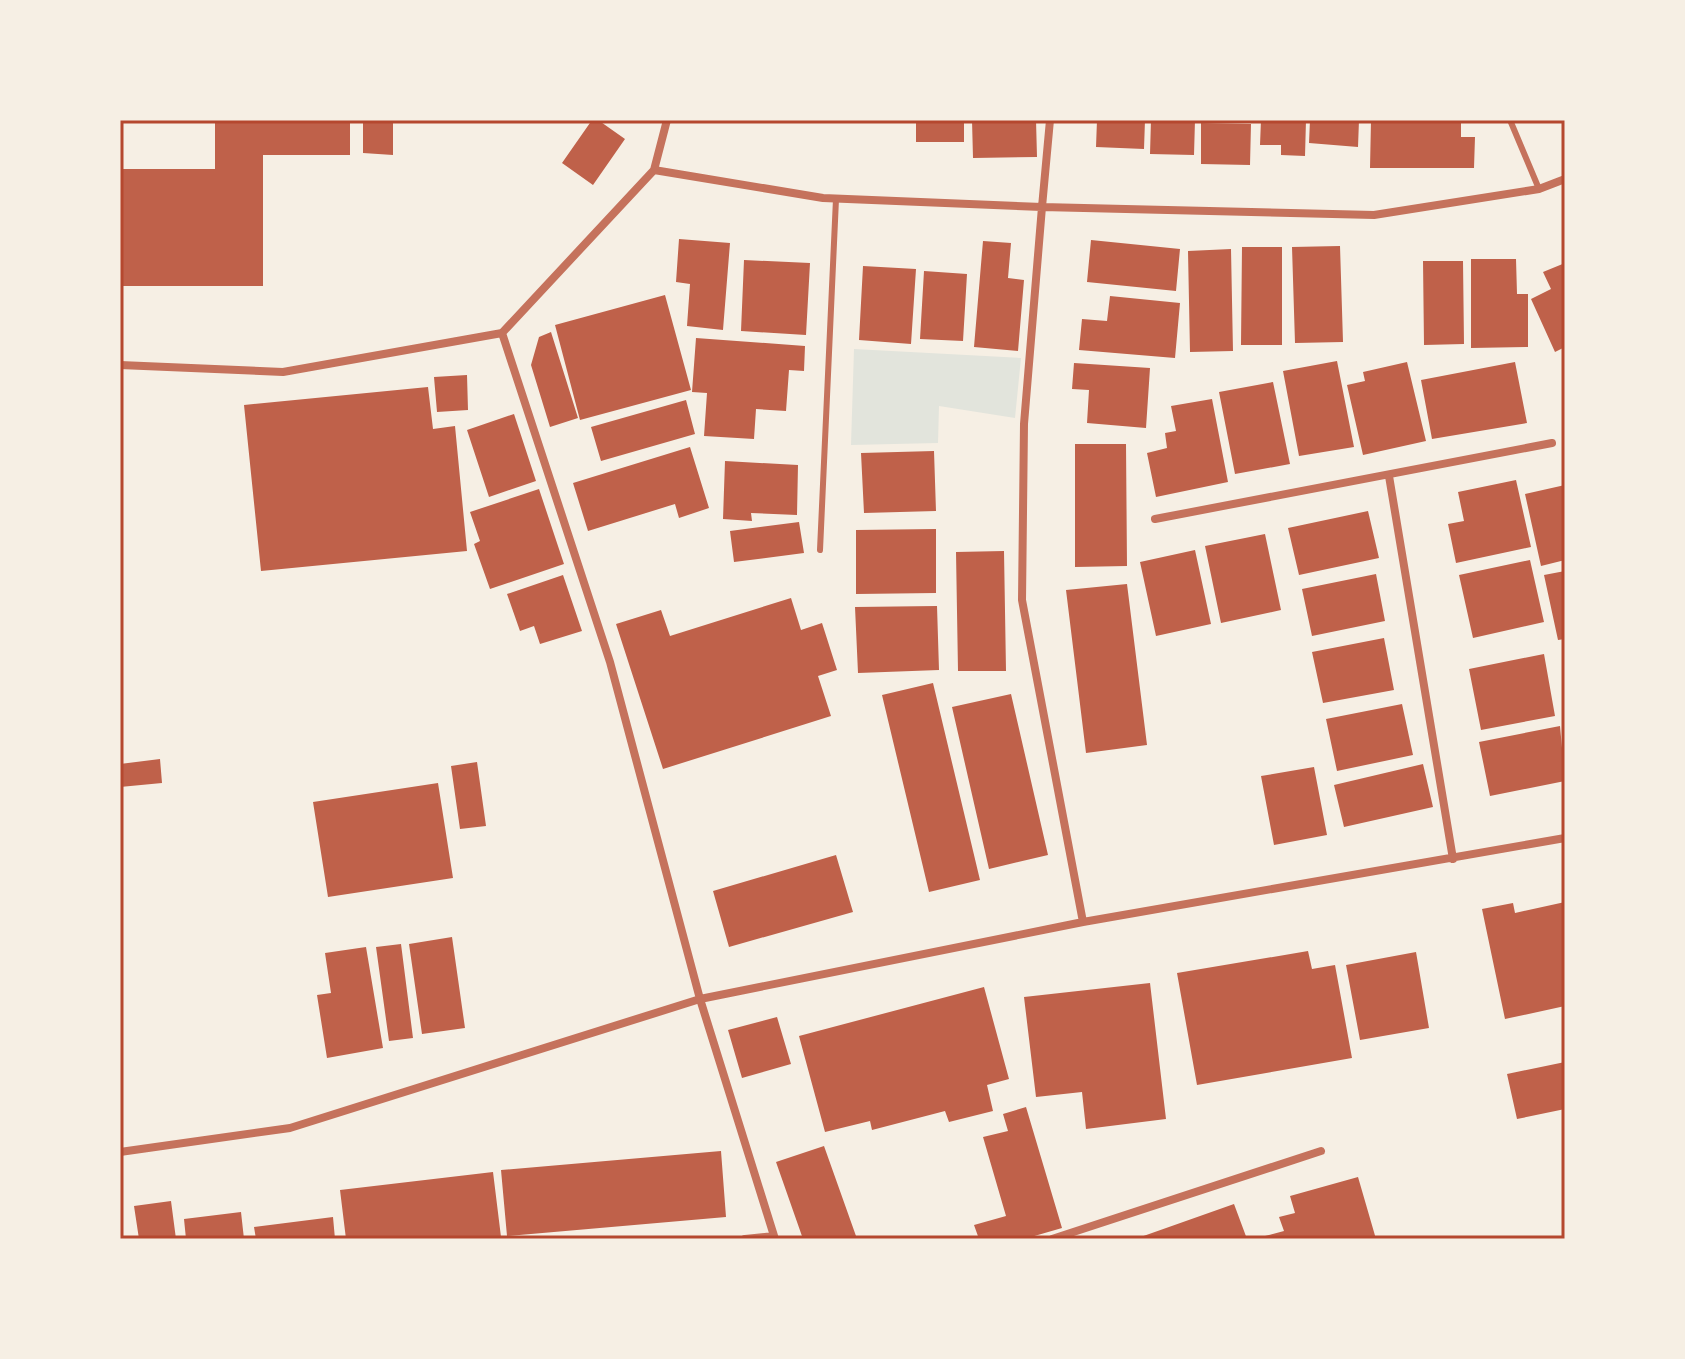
<svg xmlns="http://www.w3.org/2000/svg" width="1685" height="1359" font-family="'Times New Roman',serif">
<style>
.green{fill:#e2e4dc}
.building{fill:#bf614a}
.lines{fill:none;stroke-linecap:round;stroke-linejoin:round}
.service{stroke:#c5725c;stroke-width:6}
.minor{stroke:#c5725c;stroke-width:8}
.neatline{fill:none;stroke:#b5482f;stroke-width:3}
</style>
<rect width="100%" height="100%" fill="#f6efe4"/>
<path class="green" d="M854,349L1021,358L1015,418L939,406L938,443L851,445Z"/>
<path class="building" d="M215,120H350V155H263V286H120V169H215Z
M592,120H598L625,139L593,185L562,163Z
M916,120H964V142H916Z
M972,120H1036L1037,157L973,158Z
M1097,120H1145L1144,149L1096,147Z
M1151,120H1195L1194,155L1150,154Z
M1261,120H1306L1305,156L1281,155V145H1260Z
M1310,120H1359L1358,147L1309,143Z
M1371,121H1461V137H1475L1474,168H1370Z
M363,123H393V155L363,153Z
M1201,123L1251,124L1250,165L1201,164Z
M679,239L730,243L723,330L687,326L690,284L676,282Z
M1091,240L1180,249L1176,291L1087,282Z
M983,241L1011,243L1008,278L1024,280L1018,351L974,347Z
M1340,246L1343,342L1295,343L1292,247Z
M1242,247H1282V345H1241Z
M1231,249L1233,351L1190,352L1188,251Z
M1471,259H1516L1517,294H1528V347L1471,348Z
M744,260L810,263L806,335L741,331Z
M1423,261H1463L1464,344L1424,345Z
M1565,263V347L1555,352L1531,299L1551,289L1543,272Z
M863,266L916,269L911,344L859,340Z
M924,271L967,274L963,341L920,339Z
M665,295L691,390L580,420L555,325Z
M1110,296L1180,303L1175,358L1079,350L1082,319L1107,321Z
M551,332L578,418L550,427L531,365L539,337Z
M696,338L805,346L804,371L789,370L786,411L756,409L754,439L704,436L707,393L692,392Z
M1337,361L1354,447L1299,456L1283,371Z
M1407,362L1426,441L1363,455L1347,385L1365,381L1363,372Z
M1515,362L1527,423L1432,439L1421,380Z
M1074,363L1150,368L1146,428L1087,423L1089,390L1072,389Z
M467,375L468,410L437,412L434,377Z
M1273,382L1290,464L1235,474L1219,392Z
M428,387L433,429L455,426L467,551L261,571L244,405Z
M1212,399L1228,482L1156,497L1147,453L1167,448L1165,433L1176,431L1171,406Z
M686,400L695,434L601,461L591,427Z
M514,414L536,481L489,497L467,430Z
M1075,444H1126L1127,566L1075,567Z
M690,447L709,508L679,518L675,504L588,531L573,483Z
M934,451L936,511L864,513L861,453Z
M725,461L798,465L797,515L751,513L752,521L723,519Z
M1516,480L1531,547L1456,563L1448,524L1464,521L1458,492Z
M1565,485V560L1541,566L1525,494Z
M539,489L564,564L490,589L474,544L480,541L470,512Z
M1368,511L1379,558L1299,575L1288,528Z
M799,522L804,553L734,562L730,531Z
M936,529V593L856,594V530Z
M1265,534L1281,610L1221,623L1205,546Z
M1195,550L1211,624L1156,636L1140,562Z
M1004,551L1006,671H958L956,552Z
M1530,560L1544,622L1473,638L1459,575Z
M1565,571V639L1558,640L1544,575Z
M1376,574L1385,621L1312,636L1302,589Z
M563,575L582,631L540,644L534,626L520,631L507,594Z
M1127,584L1147,745L1086,753L1066,590Z
M791,598L801,630L822,623L837,670L818,676L831,716L663,769L616,624L661,610L670,636Z
M937,606L939,670L858,673L855,607Z
M1384,638L1394,690L1323,703L1312,652Z
M1544,654L1555,716L1481,730L1469,669Z
M933,683L980,880L929,892L882,695Z
M1011,694L1048,855L989,869L952,707Z
M1402,704L1413,755L1337,771L1326,719Z
M1560,726L1565,781L1490,796L1479,742Z
M160,759L162,783L120,787V764Z
M477,762L486,826L460,829L451,766Z
M1423,764L1433,807L1344,827L1334,785Z
M1314,767L1327,835L1274,845L1261,776Z
M438,783L453,878L328,897L313,802Z
M836,855L853,912L729,947L713,891Z
M1565,902V1006L1505,1019L1482,909L1513,903L1515,913Z
M452,937L465,1028L422,1034L409,944Z
M401,944L413,1038L389,1041L376,947Z
M366,947L383,1048L327,1058L317,995L331,993L325,953Z
M1308,951L1312,969L1335,965L1352,1058L1197,1085L1177,973Z
M1416,952L1429,1028L1360,1040L1346,965Z
M1150,983L1166,1119L1086,1129L1082,1092L1036,1097L1024,997Z
M984,987L1009,1079L987,1085L993,1111L949,1122L945,1111L872,1130L870,1121L825,1132L799,1036Z
M777,1017L791,1064L742,1078L728,1030Z
M1565,1062V1109L1517,1119L1507,1074Z
M1026,1107L1062,1228L1024,1239H979L974,1225L1006,1216L983,1137L1008,1131L1003,1114Z
M824,1146L856,1236L846,1239H803L776,1162Z
M721,1151L726,1217L507,1236L501,1170Z
M493,1172L501,1237L346,1239L340,1190Z
M1358,1177L1376,1239H1266L1265,1236L1284,1231L1279,1217L1295,1213L1290,1196Z
M171,1201L176,1239H139L134,1206Z
M1234,1204L1247,1239H1135Z
M241,1212L244,1239H186L184,1219Z
M333,1217L335,1239H256L254,1227Z"/>
<g class="lines">
<path class="service" d="M1510,120L1539,189
M820,550L836,199"/>
<path class="minor" d="M654,170L823,198L1042,207L1050,120
M502,333L610,662L700,999L775,1239
M120,365L283,372L502,333L654,170L667,120
M1389,476L1453,859
M1155,519L1552,443
M1083,922L1022,600L1024,424L1042,207L1374,215L1539,189L1565,179
M120,1152L290,1128L700,999L1083,922L1565,838
M745,1239L774,1236
M1052,1239L1321,1151"/>
</g>
<rect width="1685" height="1359" fill="none" stroke="#f6efe4" stroke-width="244"/>
<rect x="122" y="122" width="1441" height="1115" class="neatline"/>
</svg>
